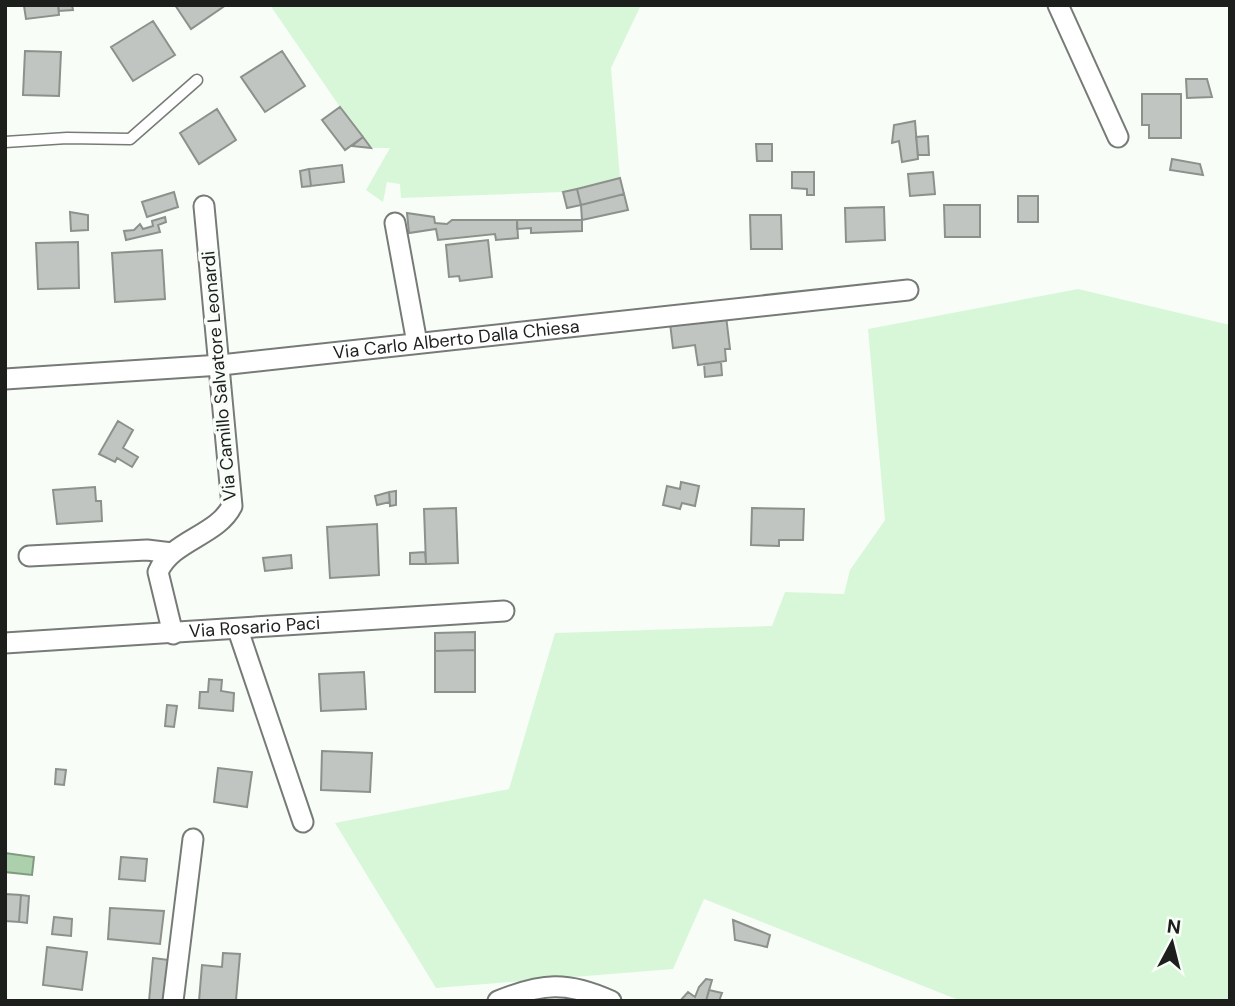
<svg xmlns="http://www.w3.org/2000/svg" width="1235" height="1006" font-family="'DM Sans',sans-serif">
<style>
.green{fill:#d8f7d8}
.water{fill:#accfac;stroke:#819a81;stroke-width:2}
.building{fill:#c1c5c1;stroke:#8c918c;stroke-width:2}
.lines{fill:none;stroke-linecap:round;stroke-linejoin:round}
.service-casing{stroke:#777b77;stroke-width:13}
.minor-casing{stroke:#777b77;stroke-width:23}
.service{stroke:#fff;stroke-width:10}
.minor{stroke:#fff;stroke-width:19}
.labels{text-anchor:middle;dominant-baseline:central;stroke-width:7;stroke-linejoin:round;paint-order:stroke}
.street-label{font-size:18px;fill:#1d1f1d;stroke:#f8fdf8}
</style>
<rect width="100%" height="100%" fill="#f8fdf8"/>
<path class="green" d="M270,5H641L611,68L620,178L563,192L401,198L400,184L387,182L383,202L366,190L390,148H371L340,107Z
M1078,289L1230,325V1001H961L704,899L673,969L436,988L335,823L509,789L555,633L772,626L785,592L844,594L850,570L885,520L868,329Z"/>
<path class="water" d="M5,853L34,857L32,875L5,872Z"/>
<path class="building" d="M58,5H72L73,10L59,11Z
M58,5L59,15L26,19L24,6Z
M175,5H226L191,29Z
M153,21L175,55L133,81L111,47Z
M25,51L61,52L59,96L23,95Z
M282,51L305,86L265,112L241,77Z
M1186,79H1207L1212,97L1187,98Z
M1142,94H1181V138H1149V125H1142Z
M340,107L363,137L345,150L322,120Z
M217,109L236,140L199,164L180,133Z
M915,121L918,159L902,162L899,141L892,143L894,125Z
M928,136L929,155H918L916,137Z
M363,137L371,148L352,146Z
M756,144H772V161H757Z
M1172,159L1200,164L1203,175L1170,170Z
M342,165L344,182L311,186L309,169Z
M309,169L311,186L302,187L300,171Z
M792,172H814V195H807V189L792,188Z
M933,172L935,194L910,196L908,174Z
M620,178L624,194L581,205L577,189Z
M577,189L581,205L567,208L563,192Z
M174,192L178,207L147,217L142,202Z
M624,194L628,210L582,220L581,205Z
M1018,196H1038V222H1018Z
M944,205H980V237H945Z
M884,207L885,240L846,242L845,208Z
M70,212L88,215V230L71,231Z
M407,213L434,217L435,223L447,224L452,220H517L518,238L496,240L495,234L438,240L436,229L409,233Z
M750,215H781L782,249H751Z
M165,217L166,222L158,225L160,232L126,240L124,231L134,230L140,224L143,229L153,226L152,221Z
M517,220H582V231L531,233V228L517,229Z
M488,240L492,277L460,281L459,276L449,277L446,245Z
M78,242L79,288L38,289L36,243Z
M162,250L165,299L115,302L112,253Z
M726,316L730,349H725L726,361L698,365L695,345L673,348L670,323Z
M721,362L722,375L705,377L704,364Z
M118,421L133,430L123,448L138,457L132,467L117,458L115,462L99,454Z
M681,482L699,486L695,506L682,503L680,509L663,505L667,486L680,489Z
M95,487L96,501H101L102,521L57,524L53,490Z
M396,491V505L390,506L389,492Z
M389,492L390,502L377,505L375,496Z
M456,508L458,563L426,564L424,509Z
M752,508L804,509L803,540H779V546L751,545Z
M377,524L379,575L330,578L327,527Z
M425,552L426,564H410V553Z
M291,555L292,568L265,571L263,558Z
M475,632V650L435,651V633Z
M475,650V692H435V651Z
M364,672L366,709L321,711L319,674Z
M209,679L222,680L221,691L234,693L233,711L199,708L200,692H208Z
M167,705L177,706L174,727L165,726Z
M322,751L372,753L370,792L321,790Z
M218,768L252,772L247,807L214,802Z
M56,769L66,770L64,785L55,784Z
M121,857L147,859L145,881L119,879Z
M5,894L21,895L19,922L5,921Z
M21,895L29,896L27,923L19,922Z
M110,908L164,911L160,944L108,939Z
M54,917L72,919L71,936L52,934Z
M733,920L770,935L767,947L735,940Z
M47,947L87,952L82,990L43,985Z
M223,953L240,954L236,1000L199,1001L202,965L222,967Z
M153,958L169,960L164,1001H149Z
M706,979L712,980L706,1001H680L688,992L695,997L699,987Z
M709,990L722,993L719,1001H706Z"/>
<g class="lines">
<g class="service-casing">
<path id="service" d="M5,142L67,138L130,139L197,80"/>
</g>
<g class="minor-casing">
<g id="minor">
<path d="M1058,5L1118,137"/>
<path d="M395,223L417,343"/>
<path id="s1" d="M5,379L221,365L908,290"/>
<path d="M29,556L147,550L172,553"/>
<path d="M238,630L303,822"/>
<path d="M173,634L158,572C172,540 217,536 232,506L204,206"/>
<path id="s2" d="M5,643L504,611"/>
<path d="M173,1001L193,839"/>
<path d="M498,1001C542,983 567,981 611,1001"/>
</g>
</g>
<use href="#service" class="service"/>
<use href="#minor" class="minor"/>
</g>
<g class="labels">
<g class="street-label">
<text stroke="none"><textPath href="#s1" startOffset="453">Via Carlo Alberto Dalla Chiesa</textPath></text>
<text transform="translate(219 376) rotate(-95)">Via Camillo Salvatore Leonardi</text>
<text stroke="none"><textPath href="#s2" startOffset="250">Via Rosario Paci</textPath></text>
</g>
</g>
<rect width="1235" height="1006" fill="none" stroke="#1d1f1d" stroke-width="14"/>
<g transform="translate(1172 943) rotate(7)" stroke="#f8fdf8" stroke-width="5" paint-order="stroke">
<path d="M0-5L12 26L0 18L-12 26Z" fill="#1d1f1d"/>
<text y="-10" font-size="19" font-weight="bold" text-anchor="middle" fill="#1d1f1d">N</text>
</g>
</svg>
